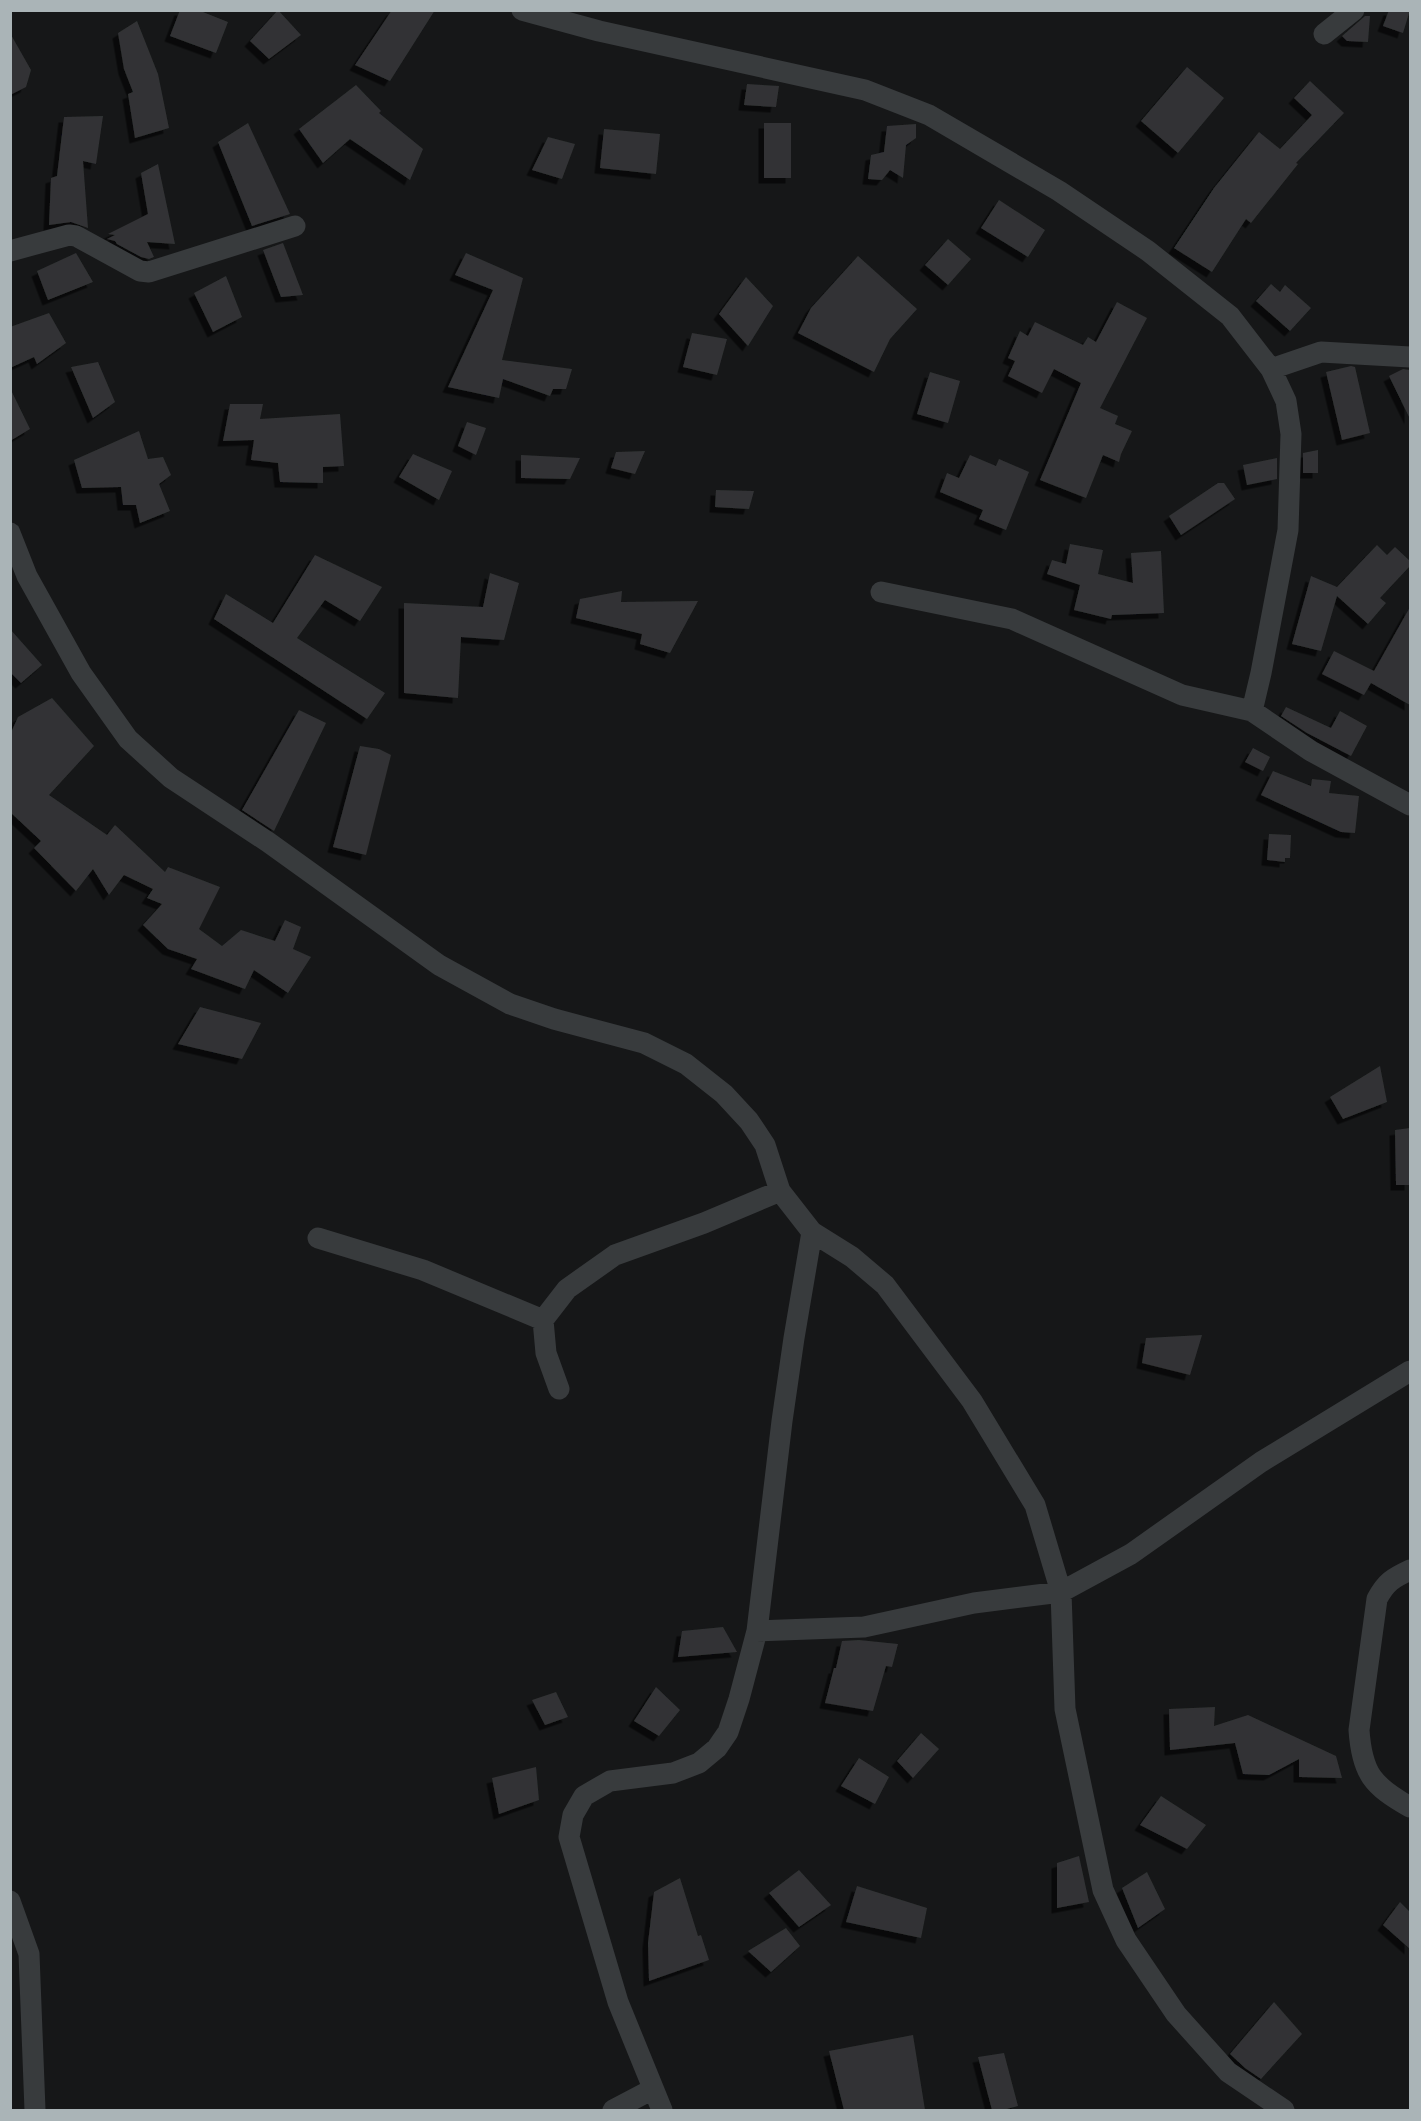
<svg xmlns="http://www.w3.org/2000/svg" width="1421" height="2121" font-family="Poppins,sans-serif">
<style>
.building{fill:#313334;filter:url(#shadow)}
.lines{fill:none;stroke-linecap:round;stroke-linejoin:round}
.minor{stroke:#383b3d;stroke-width:21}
</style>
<defs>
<filter id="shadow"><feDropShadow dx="-5.5" dy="5.5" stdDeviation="0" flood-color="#0009"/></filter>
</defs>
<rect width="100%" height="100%" fill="#161718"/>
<path class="building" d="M180,10H198L228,22L216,53L170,36Z
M278,10L301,35L269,59L250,41Z
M392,10H435L390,81L355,65Z
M1389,10H1410L1403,33L1383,26Z
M1365,16H1370L1368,42L1347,41L1342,36Z
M137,21L158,74L169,128L135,138L128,94L133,92L124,69L118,33Z
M10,33L31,70L26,87L10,95Z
M1187,67L1224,98L1178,153L1141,121Z
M1310,81L1344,113L1296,163L1298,164L1251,223L1246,219L1212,272L1174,248L1214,188L1259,132L1280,149L1312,115L1294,98Z
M747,84L779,86L776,107L744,105Z
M356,85L381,111L379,113L423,149L410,180L350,139L323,163L299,129Z
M103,116L96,164L83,161L88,228L71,222L49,225L51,178L57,176L64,117Z
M248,123L290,214L252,226L218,142Z
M764,123H791V178H764Z
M916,124V138L906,145L903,178L890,170L882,180L868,179L871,155L884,152L887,126Z
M604,129L660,134L656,174L600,168Z
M548,137L575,144L562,179L532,170Z
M158,164L175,244L147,242L154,257L149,259L141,257L117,244L115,241L107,239L115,235L108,234L148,214L141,173Z
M999,200L1045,230L1028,257L981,228Z
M948,239L971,259L948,285L925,265Z
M283,243L303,295L281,297L263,250Z
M76,253L93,282L48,300L37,271Z
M466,253L523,278L502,360L572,369L566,389H553L550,396L503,379L499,398L448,387L493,290L455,275Z
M858,256L917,309L890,339L874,372L798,333L811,308Z
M226,276L242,317L213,332L194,293Z
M746,277L773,306L748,346L719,314Z
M1271,284L1280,292L1285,285L1311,308L1290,331L1256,301Z
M1117,302L1147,318L1100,408L1118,416L1115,424L1132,431L1121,454L1119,462L1103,455L1086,498L1040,480L1081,383L1054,369L1042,393L1008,376L1015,361L1008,358L1020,331L1028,336L1035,322L1083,345L1088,337L1096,342Z
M49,313L66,343L37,364L34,357L10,368V327Z
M692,333L727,339L717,375L683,367Z
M98,362L115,402L93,418L71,367Z
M1351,366L1355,367L1370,433L1342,440L1326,372Z
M1403,369L1410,370V419L1389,376Z
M930,372L960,381L948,423L917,414Z
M10,388L30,429L10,441Z
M230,404H263L260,419L340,414L344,466L323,467V483L280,482L278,463L251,460L254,440L223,441Z
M467,422L486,428L476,455L458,446Z
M139,431L148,459L163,457L171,475L159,484L170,511L140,523L136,505H123L121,487L82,488L74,460Z
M1318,450V473H1303V453Z
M645,451L635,474L611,468L616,452Z
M413,454L452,471L439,500L399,477Z
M521,455L580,458L570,479L521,478Z
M970,455L996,466L999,459L1029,472L1006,530L979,519L983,510L940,492L947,473L959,478Z
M1277,458V479L1247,485L1243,465Z
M1218,483H1224L1235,499L1181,535L1169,516Z
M716,490L754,491L749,509L715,507Z
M1070,544L1103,550L1098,574L1133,583L1131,553L1161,551L1164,613L1112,615L1111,619L1074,610L1080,585L1047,574L1052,560L1066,564Z
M1377,545L1387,555L1395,547L1410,561V566L1380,598L1386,603L1368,624L1337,596L1321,651L1292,644L1311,576L1337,587Z
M315,555L382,587L360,621L325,600L297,638L385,693L367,719L214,619L226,594L273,623Z
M490,573L519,583L504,640L461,637L458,698L404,693V603L483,607Z
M622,591L621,602L698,601L670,653L640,644L642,634L576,618L580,599Z
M1410,607V705L1371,683L1364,695L1322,674L1334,651L1374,671Z
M10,629L42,665L21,683L10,672Z
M52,698L94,746L49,795L107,835L115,825L165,872L168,867L220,887L199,929L222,946L241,930L275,941L285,920L301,927L293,949L311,957L288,993L254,970L245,989L191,969L197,959L168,949L143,925L162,904L147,898L153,889L124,875L109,895L93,869L76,891L34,848L41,841L10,812V735L18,717Z
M1286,707L1331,728L1340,711L1367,726L1351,756L1307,733L1281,716Z
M299,710L326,723L274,831L242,810Z
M360,746L379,749L391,755L366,855L333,847Z
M1253,748L1270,757L1263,771L1245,762Z
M1273,771L1311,786L1312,779L1331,781L1329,793L1359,796L1355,833L1341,832L1261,795Z
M1269,834L1291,835L1290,858H1285V862L1267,860Z
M200,1007L261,1023L242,1059L178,1044Z
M1380,1066L1387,1102L1343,1119L1330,1097Z
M1410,1128V1185H1396L1395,1130Z
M1202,1335L1190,1375L1142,1363L1146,1338Z
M723,1627L737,1652L678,1657L682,1631Z
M859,1640L898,1644L892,1667L886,1666L873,1711L825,1703L834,1668H836L842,1641Z
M656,1687L680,1710L659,1736L634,1721Z
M556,1692L568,1717L545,1725L532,1700Z
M1215,1707L1214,1726L1248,1715L1336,1756L1342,1778L1299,1777V1759L1269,1775L1243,1774L1235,1743L1170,1750L1169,1709Z
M921,1733L939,1749L913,1778L897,1761Z
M859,1758L889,1777L875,1804L841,1786Z
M536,1767L539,1800L499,1814L492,1778Z
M1161,1796L1206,1825L1187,1849L1140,1825Z
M1079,1856L1089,1902L1057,1908V1863Z
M799,1870L831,1905L799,1927L769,1893Z
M1147,1872L1165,1909L1138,1928L1122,1888Z
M680,1878L698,1936L701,1935L709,1960L649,1981L648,1943L654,1892Z
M857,1886L927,1908L921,1938L846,1922Z
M1400,1902L1410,1912V1949L1383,1925Z
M786,1928L800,1946L771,1972L748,1951Z
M1274,2002L1302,2034L1261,2079L1245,2068L1230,2054Z
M913,2035L925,2110H844L829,2051Z
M1004,2053L1018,2106L1003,2110H992L978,2057Z"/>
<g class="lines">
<path class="minor" d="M522,10L599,31L865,90L929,115L1059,191L1148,251L1230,316L1271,369L1286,401L1291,434L1288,530L1261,673L1252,711L1311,751L1410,805
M1324,34L1354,10
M10,251L69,235L76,236L140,271L149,272L295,226
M1271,369L1321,352L1410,357
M10,533L27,576L81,673L128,739L171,778L268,842L439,965L510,1004L554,1019L644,1043L686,1064L724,1094L749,1121L765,1145L780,1191L812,1232L852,1257L885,1285L972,1401L1035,1505L1061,1592L1065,1709L1103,1890L1126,1940L1176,2014L1228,2072L1284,2110
M881,592L1012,619L1182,695L1252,711
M318,1238L423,1270L543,1320
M559,1389L546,1353L543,1320L567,1289L615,1255L704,1223L780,1191
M1410,1570C1393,1578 1386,1582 1377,1599L1359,1730C1362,1774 1373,1786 1410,1807
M757,1631L864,1627L974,1603L1061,1592L1131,1554L1261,1462L1410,1371
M10,1901L29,1954L35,2110
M613,2110L653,2089
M662,2110L618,2002L569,1837L573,1815L584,1796L610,1781L673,1773L699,1763L717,1748L728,1732L739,1699L757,1631L782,1421L794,1338L812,1232"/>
</g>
<rect width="1421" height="2121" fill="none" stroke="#aab4b7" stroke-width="24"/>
</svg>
